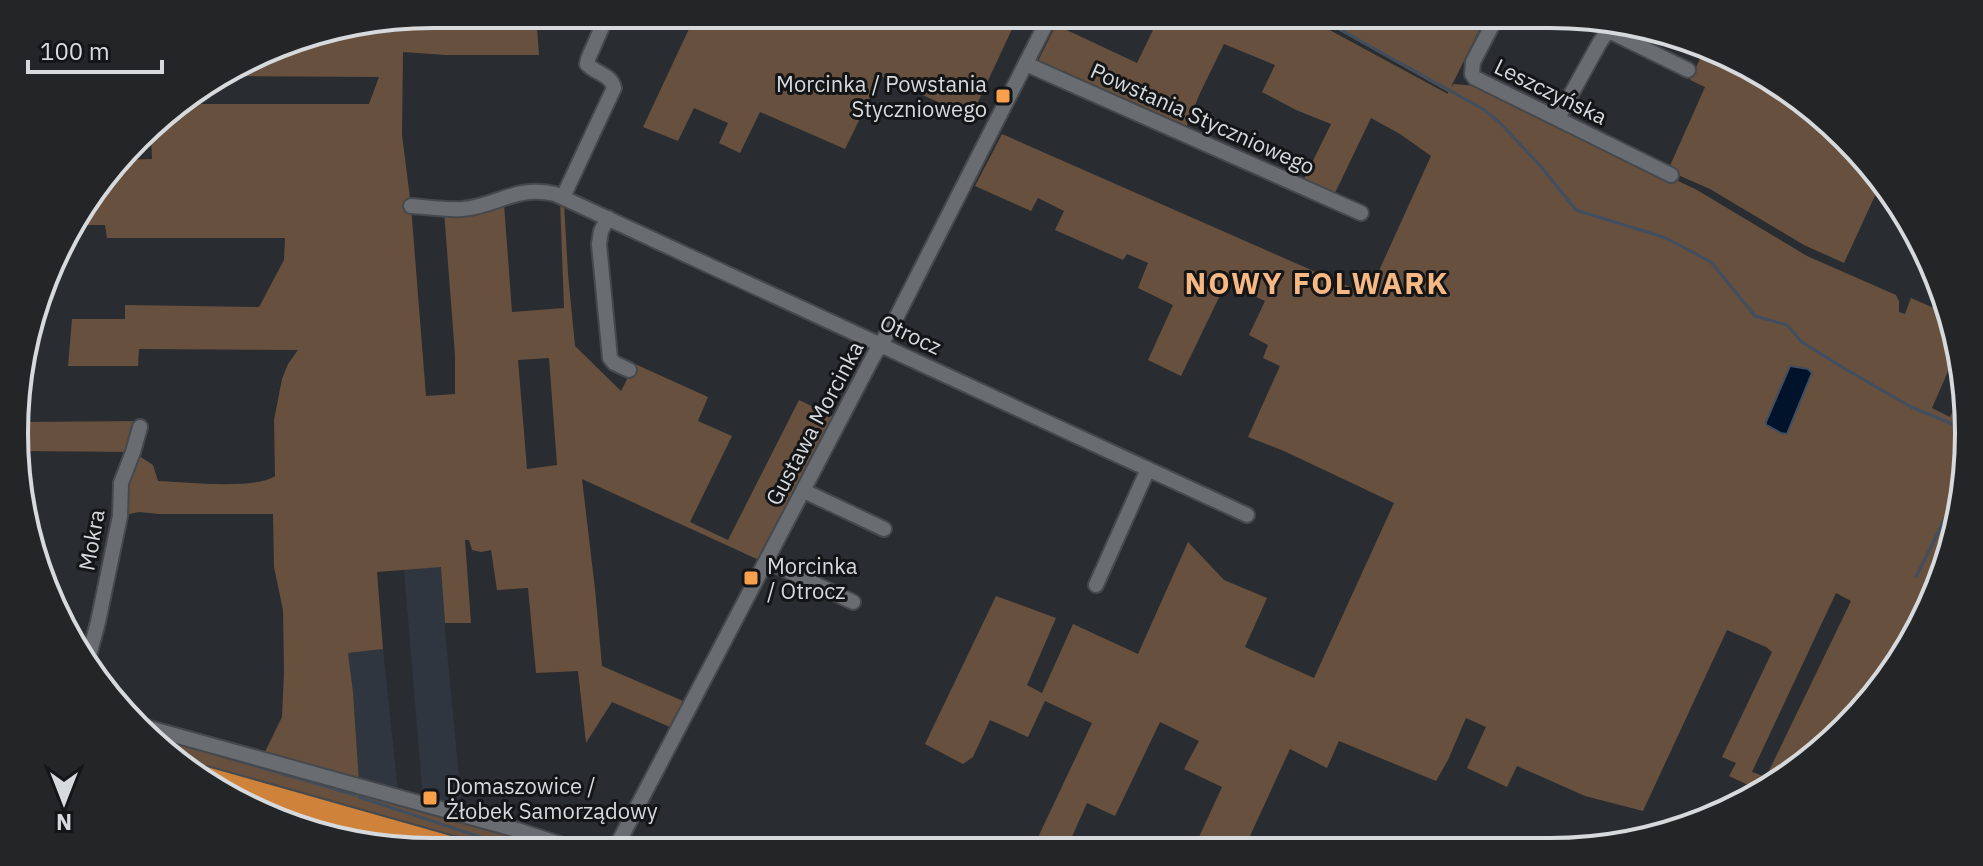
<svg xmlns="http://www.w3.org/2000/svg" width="1983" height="866" font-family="'IBM Plex Sans',sans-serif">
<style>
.built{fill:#2f3640}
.green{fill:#67503e;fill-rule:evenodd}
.water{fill:#01122b;stroke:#414e60;stroke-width:2}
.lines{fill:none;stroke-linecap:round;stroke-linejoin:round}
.stream{stroke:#414e60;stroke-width:3}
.minor-casing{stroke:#45484c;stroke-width:18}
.highway-casing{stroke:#45484c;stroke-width:24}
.minor{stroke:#696d72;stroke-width:14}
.highway{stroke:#cf823a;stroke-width:20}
.poi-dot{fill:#f9a04d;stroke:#131517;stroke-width:3}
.labels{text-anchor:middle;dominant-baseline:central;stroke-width:6;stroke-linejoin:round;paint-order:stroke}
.poi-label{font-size:22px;fill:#d7dadd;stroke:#131517;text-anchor:start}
.street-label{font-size:22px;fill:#d7dadd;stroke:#131517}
.district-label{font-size:30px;font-weight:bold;letter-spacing:2px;fill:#f7b884;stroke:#131517}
.rim{fill:none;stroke:#d7dadd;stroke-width:4}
</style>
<rect width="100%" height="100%" fill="#292d31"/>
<path class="built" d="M442,566L445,629L462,810L423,799L404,570Z
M383,649L398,791L359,781L353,692L348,653Z"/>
<path class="green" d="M433,14H536L539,55H445L403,52L402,135L411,206L426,396L455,394V355L444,211L504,204L512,312L564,308L560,200L564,203L568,274L575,346L621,391L635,364L708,397L698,421L732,436L690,522L728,540L799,400L836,418L759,560L582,479L595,589L602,666L683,701L670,727L612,702L586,743L578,671L536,673L528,588L497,590L491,550L481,552L472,550L469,540H465L471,623H445L441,567L377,572L383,649L348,653L353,692L359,781L263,756L282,717L284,672L283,610L274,567L273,514H159L139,512L120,516L132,452L19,451L20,422L144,421L140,427L133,452L153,465L158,481C185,482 255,490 275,476L274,420L282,379L288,364L298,350L139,349L138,366H68L72,319H125V305L259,307L284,260L285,238H107L105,225H70L122,160L152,159C151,120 146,124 181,104H369L379,77L230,76L298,36ZM549,358L557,465L527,469L518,360Z
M696,14H1019L971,117L881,76L845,149L760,112L740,153L719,143L728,123L694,108L678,141L643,127Z
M1124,14H1300L1448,94V92L1310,14H1487L1451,87L1454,84L1477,86L1558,123L1697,190L1807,256L1896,295L1899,301V312L1905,314L1911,298L1943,312L1955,355L1932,408L1950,417L1953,410L1967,417L1947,568L1898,666L1826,748L1769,786L1746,784L1729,776L1736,763L1722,757L1772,652L1766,647L1727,630L1643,811L1585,796L1517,766L1507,787L1467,768L1486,727L1466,718L1448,760L1436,781L1339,741L1327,768L1290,749L1244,849L1193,850L1222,787L1184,769L1199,741L1160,722L1115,816L1087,803L1066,850H1032L1092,723L1045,701L1028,737L990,720L973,757L963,764L925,744L996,596L1056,618L1027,685L1042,693L1073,624L1138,654L1188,542L1224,580L1267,598L1245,647L1314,678L1394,503L1284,451L1248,437L1280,366L1263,358L1268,345L1249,335L1265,301L1226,283L1181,376L1148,360L1173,305L1138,288L1148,263L1127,254L1123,260L1055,230L1064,211L1038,198L1031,211L975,186L1002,134L1368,295L1431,156L1400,134L1371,118L1334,195L1303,181L1331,124L1296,110L1262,92L1275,65L1224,44L1200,93L1185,130L1036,65L1056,25L1137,63L1153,30ZM1836,593L1851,601L1766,777L1752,772Z
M1705,48L1827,118L1879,187L1844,263L1804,245L1710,189L1671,172L1669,168L1705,87L1690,80Z
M142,730L517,834L519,848L534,852H506L173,757L157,748Z"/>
<path class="water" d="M1790,366L1808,369L1812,373L1787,434L1781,433L1766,425V422Z"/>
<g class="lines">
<path class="stream" d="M1312,14L1483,109L1498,121L1538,163L1576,210L1666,238L1711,262L1755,316L1787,325L1802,342L1842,367L1911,407L1965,429
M1916,577L1956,496
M146,734L355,795
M359,797L511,847"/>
<g class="minor-casing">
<path id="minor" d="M1498,14L1473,62L1472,74L1475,78L1671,175
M1026,64L1361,213
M1558,118L1600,42L1605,35L1611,32L1688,70
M563,197L614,88C611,74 596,74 587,64L588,59L606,18L597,14
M411,206C427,207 445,210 462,209C498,206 515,185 555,194L1247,515
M608,218L601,231L599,244L610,358L614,363L629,370
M804,491L884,529
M767,561L853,602
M1096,585L1148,469
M87,663L98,622L120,516L121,483L133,452L140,427
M138,725L517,830L584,852
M614,851L873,357L893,324L1051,14"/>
</g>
<g class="highway-casing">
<path id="highway" d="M206,777L471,852
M259,807L396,846"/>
</g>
<use href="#minor" class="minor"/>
<use href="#highway" class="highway"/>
</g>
<g class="poi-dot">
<rect x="995" y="88" width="16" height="16" rx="4"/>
<rect x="743" y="570" width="16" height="16" rx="4"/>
<rect x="422" y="790" width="16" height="16" rx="4"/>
</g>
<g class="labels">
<g class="poi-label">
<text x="987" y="83" text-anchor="end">Morcinka / Powstania<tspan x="987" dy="25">Styczniowego</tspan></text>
<text x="767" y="565">Morcinka<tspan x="767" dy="25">/ Otrocz</tspan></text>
<text x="446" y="785">Domaszowice /<tspan x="446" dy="25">Żłobek Samorządowy</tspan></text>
</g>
<g class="street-label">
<text transform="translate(1551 91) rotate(26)">Leszczyńska</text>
<text transform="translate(1203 118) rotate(24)">Powstania Styczniowego</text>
<text transform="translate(911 334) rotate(25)">Otrocz</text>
<text transform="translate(814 423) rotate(-62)">Gustawa Morcinka</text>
<text transform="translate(91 540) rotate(-80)">Mokra</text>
</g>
<g class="district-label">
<text x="1317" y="282">NOWY FOLWARK</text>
</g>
</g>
<path d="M0 0H1983V866H0ZM433 28H1550A405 405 0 0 1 1955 433V433A405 405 0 0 1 1550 838H433A405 405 0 0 1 28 433V433A405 405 0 0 1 433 28Z" fill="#232527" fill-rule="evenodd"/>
<path class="rim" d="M433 28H1550A405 405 0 0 1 1955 433V433A405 405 0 0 1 1550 838H433A405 405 0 0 1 28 433V433A405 405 0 0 1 433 28Z"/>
<g transform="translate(64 802) rotate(180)" stroke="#131517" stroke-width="6" paint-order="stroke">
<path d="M0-6L14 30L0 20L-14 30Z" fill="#d7dadd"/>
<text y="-12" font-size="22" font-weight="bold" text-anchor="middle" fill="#d7dadd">N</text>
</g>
<path d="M28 60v12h134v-12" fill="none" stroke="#d7dadd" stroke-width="4"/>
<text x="40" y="60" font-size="24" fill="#d7dadd" stroke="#131517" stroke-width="6" paint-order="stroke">100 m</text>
</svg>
